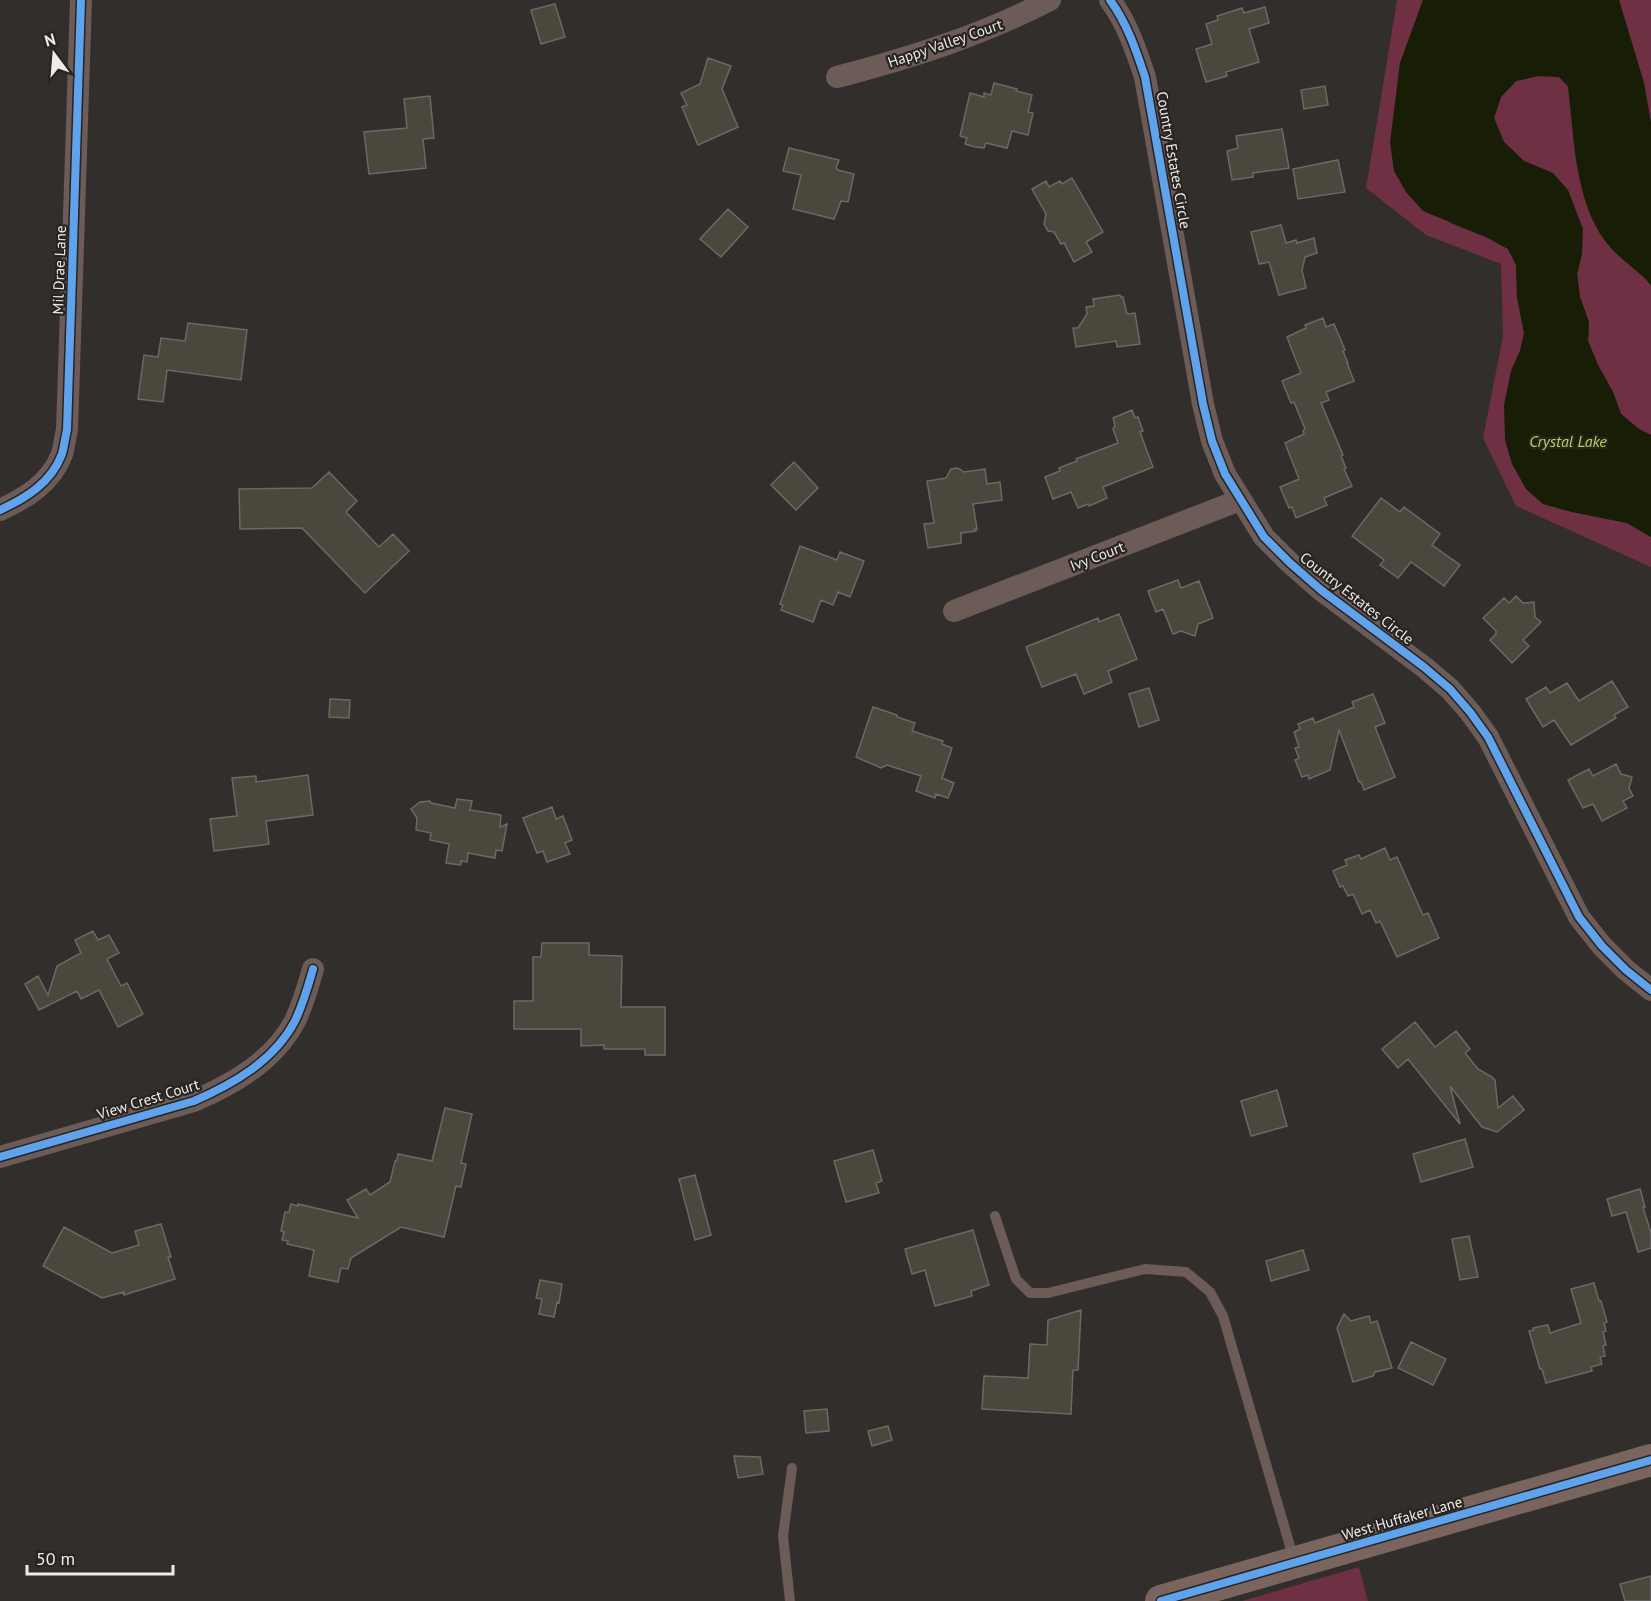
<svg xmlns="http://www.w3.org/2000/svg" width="1651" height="1601" font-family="'PT Sans',sans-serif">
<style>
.green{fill:#6e3042}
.water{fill:#181e05}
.building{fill:#4b473c;stroke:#6b6967;stroke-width:1.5}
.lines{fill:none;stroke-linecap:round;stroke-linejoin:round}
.lane{stroke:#6c5b56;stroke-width:10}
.street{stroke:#6c5b56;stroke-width:22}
.secondary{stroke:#7a645e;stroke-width:32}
.cycleway-casing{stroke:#282421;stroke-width:11}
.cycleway{stroke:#60a3ed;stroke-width:8}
.labels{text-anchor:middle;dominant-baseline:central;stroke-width:4.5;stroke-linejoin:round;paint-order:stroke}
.street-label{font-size:15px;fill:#eeebe9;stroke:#282421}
.water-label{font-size:16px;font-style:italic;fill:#b5d359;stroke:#282421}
</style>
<rect width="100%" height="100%" fill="#312e2c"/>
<path class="green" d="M1397,0H1423L1400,63L1391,142L1394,171L1452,224L1488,238L1508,249L1516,265L1517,297L1524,333L1520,351L1511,371L1543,504L1572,512L1627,523L1651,537V567L1516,506L1483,438L1503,336L1501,264L1426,235L1366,188Z
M1619,0H1651V123L1644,83Z
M1538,76L1559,77L1568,87L1575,156L1582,188L1612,250L1641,273L1651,285V435L1639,429L1621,414L1613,392L1598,365L1588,341L1589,322L1580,297L1577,274L1582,254L1553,173L1524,161L1504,142L1494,118L1501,97L1516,81Z
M1359,1567L1368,1601H1242Z"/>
<path class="water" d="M1423,0H1619L1644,83L1651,123V285C1640,272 1625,263 1613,250C1574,210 1575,139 1568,86L1559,77L1538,76L1516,81L1501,97L1494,118L1504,142L1524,161L1553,173L1568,190L1583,229L1582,254L1577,274L1580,297L1589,322L1588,341L1598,365L1613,392L1621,414L1639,429L1651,435V537L1627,523L1572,512L1543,504L1526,489L1512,464L1505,440L1504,405L1511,371L1520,351L1524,333L1517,297L1516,265L1508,249L1488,238L1423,211L1406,192L1394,171L1390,142L1400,63Z"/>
<path class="building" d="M555,4L565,37L541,44L531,10Z
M1265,7L1269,23L1249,29L1259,62L1226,72L1227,76L1206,82L1196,49L1212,44L1206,24L1218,20L1217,16L1242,8L1244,13Z
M708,58L731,66L722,89L738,127L698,145L682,107L687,105L681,93L700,84Z
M994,83L1017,89L1016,91L1032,95L1028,112L1033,113L1028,135L1012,131L1007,148L986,143L984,148L975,147L965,144L967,138L960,136L970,93L984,97V93L991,95Z
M1325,86L1328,105L1304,109L1301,90Z
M430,96L434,138L423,139L426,168L369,174L364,132L407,128L404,99Z
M1282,129L1289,168L1253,173V177L1232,180L1227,151L1238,148L1236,136Z
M789,148L839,160L836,168L838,170L854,174L848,202L841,201L834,219L793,209L801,175L783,171Z
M1338,160L1345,192L1298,199L1293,169Z
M1072,178L1103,232L1086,242L1092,252L1074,262L1064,243L1061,244L1054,232L1048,231L1044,224L1046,214L1032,189L1046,181L1049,187L1060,181L1062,184Z
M728,209L748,227L721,257L700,239Z
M1281,225L1286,243L1296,240L1297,243L1314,238L1317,253L1305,257L1302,270L1306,288L1279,295L1269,262L1259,264L1251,232Z
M1120,295L1121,297H1123L1127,314L1135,313L1140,344L1117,347L1116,341L1076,347L1073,328H1078L1087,314L1086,307L1094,306L1093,299Z
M1323,318L1326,327L1334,324L1345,350L1343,351L1348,363H1347L1354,381L1326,392L1329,400L1321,403L1343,455L1341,456L1346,468L1344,469L1352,486L1324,498L1327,505L1296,518L1292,507L1289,508L1280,487L1299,479L1285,443L1304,434L1303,431L1305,429L1294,402L1291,403L1282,381L1301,373L1287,337L1306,328L1305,325Z
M188,323L247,330L241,380L167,370L163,402L138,399L144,355L158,357L161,338L185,341Z
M1132,410L1135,418L1138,417L1143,431L1140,432L1153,467L1103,487L1107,498L1089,506L1088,504L1078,508L1071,492L1053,499L1045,477L1060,471L1059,468L1077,461L1076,459L1118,443L1113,429L1115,425L1113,418Z
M794,462L818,488L796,510L771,485Z
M958,468L964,472L985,469L987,484L1000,482L1002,500L973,504L977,529H975L976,531L961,533V543L928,548L924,524L934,523L927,481L946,478L951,469Z
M329,472L357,501L346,512L379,547L393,534L409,551L365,593L302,528L240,529L239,489L312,488Z
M1381,498L1400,512L1404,507L1440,534L1432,545L1460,565L1444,586L1411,562L1398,578L1380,565L1384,560L1352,536Z
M800,546L837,560L840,552L864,561L850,597L838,592L833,605L821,600L813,622L781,610L783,605L780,604Z
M1178,580L1181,588L1199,581L1213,618L1198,624L1195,636L1181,631L1173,634L1163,609L1156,612L1148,591Z
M1516,596L1523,603L1534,602L1535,617L1541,622L1523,640L1529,646L1512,663L1490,640L1496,634V631L1483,618L1504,598L1509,603Z
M1119,614L1137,659L1108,671L1112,682L1084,694L1076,674L1042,687L1026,647L1098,618L1099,622Z
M1612,681L1628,707L1614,715L1616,718L1571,745L1554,720L1543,727L1526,699L1546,687L1550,693L1567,683L1579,701Z
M1149,688L1159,720L1139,727L1129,694Z
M1373,694L1385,723L1375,727L1395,777L1364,790L1361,782H1359L1339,730L1330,770L1309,779L1308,775L1302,777L1295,760L1299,758L1295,748L1299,747L1294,732L1300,729L1298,724L1313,718L1315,723L1354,707L1352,702Z
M330,699L350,700L349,718L329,717Z
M873,707L897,715V717L915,723L912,731L943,741L942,744L952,748L942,778L954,783L948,798L936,794L935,798L916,791L921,776L887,765L881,768L856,757Z
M1616,764L1621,774L1632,777L1629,788L1633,796L1623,801L1627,808L1602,821L1593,804L1583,808L1568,780L1589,769L1593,776Z
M308,775L313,815L266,821L269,844L214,851L210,819L237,816L232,778L256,776V782Z
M457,799L472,801L470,810L501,815L500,827L507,824L502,851L496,850L495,858L468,853L467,862L461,861V865L446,863L449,844L430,840L431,833L416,830L417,818L411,809L420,802L430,801L431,803L455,808Z
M552,807L556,819L563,816L572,840L565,843L570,854L547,862L543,851L537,853L523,818Z
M1385,848L1390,860L1397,857L1423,915L1428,913L1439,938L1397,957L1380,921L1376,923L1370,910L1362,914L1353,894L1348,896L1343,886L1340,887L1333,871L1347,865L1345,860L1359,855L1361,859Z
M93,931L98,940L109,935L119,953L107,959L121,986L127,983L143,1014L118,1027L99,990L81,999L77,991L39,1010L25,984L38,976L48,995L57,966L81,953L75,940Z
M542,943H589V955L622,956L621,1007H665V1055H645V1049H604V1045L581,1046V1029H514V1001H533V957H541Z
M1415,1022L1435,1047L1456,1031L1470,1049L1465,1053L1478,1069L1492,1077L1495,1080L1498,1108L1513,1096L1524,1110L1497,1132L1482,1127L1450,1086L1460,1124L1408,1059L1398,1068L1382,1049Z
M1277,1090L1287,1126L1251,1136L1241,1101Z
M445,1108L472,1114L461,1163L466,1164L461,1187L456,1186L444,1237L401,1227L351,1258L348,1269L341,1268L338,1282L309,1276L314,1250L287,1244L288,1241L282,1240L284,1232L281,1231L285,1212H289L291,1204L298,1206V1204L358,1218L347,1200L366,1189L370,1195L390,1182L395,1161L397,1160L398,1154L432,1161Z
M1465,1139L1473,1167L1421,1182L1413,1154Z
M873,1150L882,1181L876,1183L879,1193L846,1202L834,1161Z
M695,1175L711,1235L695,1240L679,1179Z
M1640,1189L1645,1207H1643L1651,1233V1248L1638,1252L1626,1212L1612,1216L1607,1199Z
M161,1224L171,1257H168L175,1279L124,1295V1292L102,1298L43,1266L64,1227L112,1253L139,1245L135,1231Z
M973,1230L989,1285L971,1291L972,1296L935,1306L925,1270L912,1274L905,1249Z
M1469,1236L1478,1277L1460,1280L1452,1239Z
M1303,1250L1309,1270L1271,1281L1266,1261Z
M540,1280L562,1284L559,1303L557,1302L554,1317L539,1314L542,1299L536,1298Z
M1594,1283L1599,1301H1601L1607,1322L1604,1323L1606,1331L1603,1332L1606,1345L1603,1346L1605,1356L1600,1357L1602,1364L1591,1367L1592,1371L1546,1383L1542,1369H1540L1529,1331L1534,1330L1533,1328L1548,1325L1550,1333L1581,1323L1571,1289Z
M1081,1310L1078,1370H1073L1071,1414L982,1409L984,1376L1028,1378L1030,1344L1047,1345L1048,1320Z
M1344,1314L1351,1321L1369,1316L1371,1323L1377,1321L1392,1368L1375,1372L1373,1376L1353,1382L1337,1328Z
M1411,1342L1446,1359L1433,1385L1398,1368Z
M827,1409L829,1431L806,1433L804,1411Z
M888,1426L892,1440L872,1446L868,1431Z
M734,1456L760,1457L763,1474L738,1478Z
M1651,1576V1601H1625L1620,1584Z"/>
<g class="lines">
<path class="lane" d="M995,1216L1016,1279L1030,1293H1048L1145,1269L1186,1272L1210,1292L1223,1316L1294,1560
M790,1601L783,1536L792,1468"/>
<path class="street" d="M1110,0C1127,23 1136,50 1145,77L1203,404L1212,441L1225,474L1264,537L1290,563L1321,590L1424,667L1450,689L1470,712L1488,737L1579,917L1602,946L1626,970L1651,990
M837,77C913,57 980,36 1050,0
M0,510C26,498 51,483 62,454C64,447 65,438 67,430L81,0
M954,611L1240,500
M0,1157L194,1101C233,1084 274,1061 295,1021C303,1004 308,987 313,969"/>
<path class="secondary" d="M1161,1601L1651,1460"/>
<g class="cycleway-casing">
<path id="cycleway" d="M1110,0C1127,23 1136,50 1145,77L1203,404L1212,441L1225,474L1264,537L1290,563L1321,590L1424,667L1450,689L1470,712L1488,737L1579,917L1602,946L1626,970L1651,990
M0,510C26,498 51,483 62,454C64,447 65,438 67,430L81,0
M0,1157L194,1101C233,1084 274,1061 295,1021C303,1004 308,987 313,969
M1161,1601L1651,1460"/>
</g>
<use href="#cycleway" class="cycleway"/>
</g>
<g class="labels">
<g class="street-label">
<text transform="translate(945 43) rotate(-19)">Happy Valley Court</text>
<text transform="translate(1174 160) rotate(80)">Country Estates Circle</text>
<text transform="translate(59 270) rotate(-88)">Mil Drae Lane</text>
<text transform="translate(1097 556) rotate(-21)">Ivy Court</text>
<text transform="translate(1357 598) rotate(38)">Country Estates Circle</text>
<text transform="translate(148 1099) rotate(-17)">View Crest Court</text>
<text transform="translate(1402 1518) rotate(-16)">West Huffaker Lane</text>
</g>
<g class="water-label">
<text x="1568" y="441">Crystal Lake</text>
</g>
</g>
<g transform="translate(54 54) rotate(344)" stroke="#282421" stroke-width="4.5" paint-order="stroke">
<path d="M0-4.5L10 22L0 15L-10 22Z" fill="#eeebe9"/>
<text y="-9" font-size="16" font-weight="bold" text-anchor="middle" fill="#eeebe9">N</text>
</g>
<path d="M27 1565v9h146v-9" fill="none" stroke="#eeebe9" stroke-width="3"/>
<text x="36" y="1565" font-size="18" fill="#eeebe9" stroke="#282421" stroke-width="4.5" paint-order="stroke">50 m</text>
</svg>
